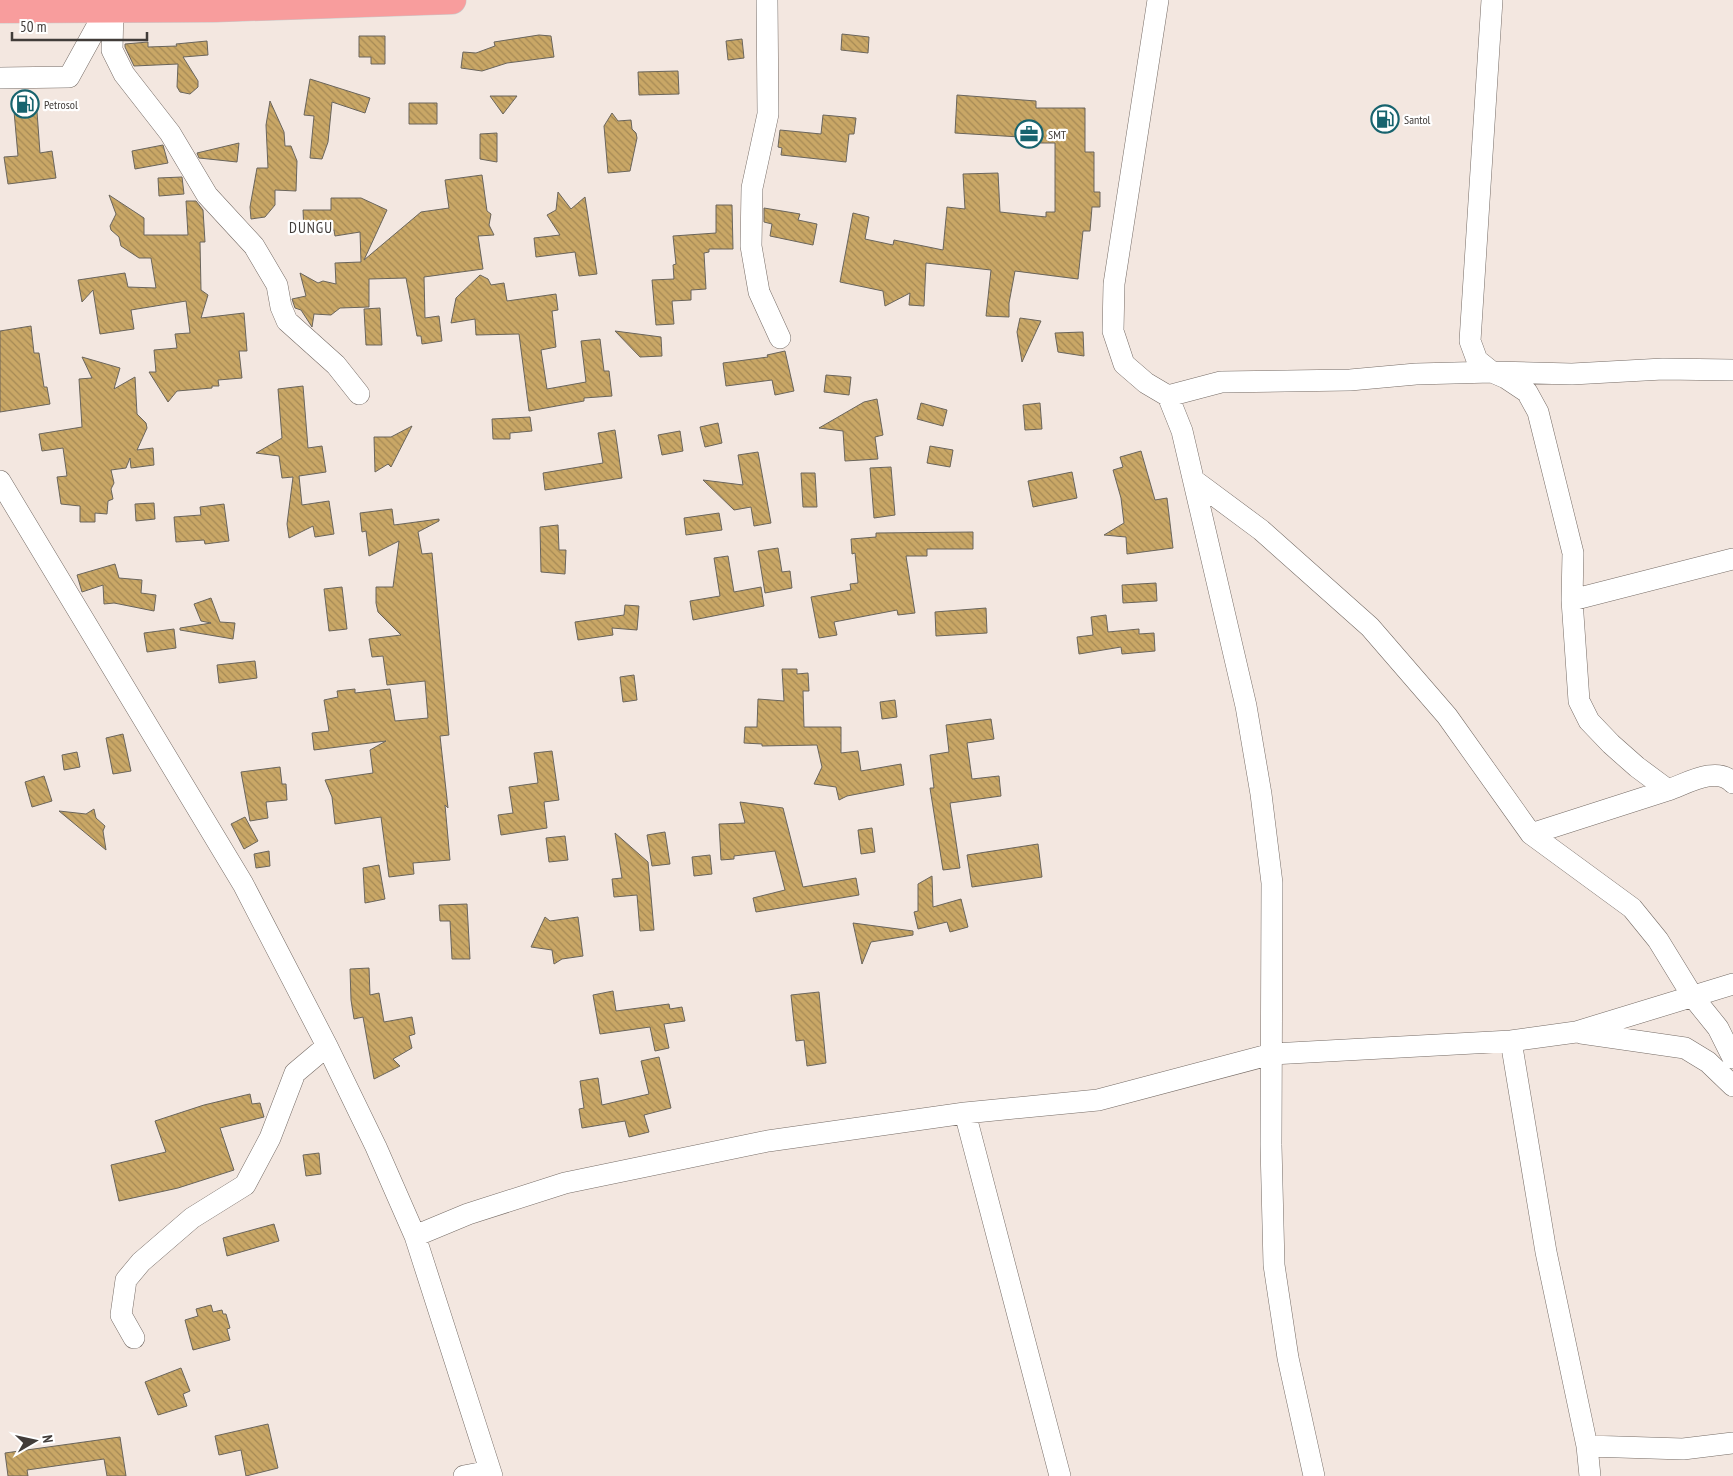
<svg xmlns="http://www.w3.org/2000/svg" width="1733" height="1476" font-family="'PT Sans Narrow',sans-serif">
<style>
.building{fill:url(#building-back-hatch);stroke:#6a655c}
.lines{fill:none;stroke-linecap:round;stroke-linejoin:round}
.minor-casing{stroke:#766c66;stroke-width:22}
.highway-casing{stroke:#cac8c8;stroke-width:29}
.minor{stroke:#fff;stroke-width:21}
.highway{stroke:#f89d9d;stroke-width:28}
.labels{text-anchor:middle;dominant-baseline:central;stroke-width:4.5;stroke-linejoin:round;paint-order:stroke}
.poi-label{font-size:12px;fill:#413c39;stroke:#fff;text-anchor:start}
.quarter-label{font-size:15px;letter-spacing:1px;fill:#413c39;stroke:#fff}
</style>
<defs>
<pattern id="building-back-hatch" width="6" height="6" patternUnits="userSpaceOnUse" patternTransform="scale(1.25)"><rect width="6" height="6" fill="#c9a766"/><path d="M-1 5l2 2M0 0l6 6M5-1l2 2" fill="none" stroke="#a58955"/></pattern>
</defs>
<rect width="100%" height="100%" fill="#f3e7e0"/>
<path class="building" d="M842,34L869,37L868,53L841,50Z
M539,35L551,36L554,57L507,63L482,71L461,68L463,52L476,53L495,46L494,42Z
M359,36H385V64H371V57H359Z
M742,39L744,58L728,60L726,41Z
M207,41L208,55L183,57L198,81V87L190,94L180,92L177,87L178,64L134,66L125,47V44L148,42V47L177,46L176,44Z
M678,71L679,94L639,95L638,72Z
M310,79L370,98L365,113L332,102L328,142L322,159L310,158L314,116L304,115Z
M957,95L1036,101V108H1085V152H1094V192H1100V207H1092L1090,231H1083L1078,279L1015,271L1009,303V317L986,316L991,270L926,263L924,306L909,305L910,293L885,306L883,291L840,282L853,213L869,217L865,239L893,245L894,240L943,250L947,207L965,209L963,174L998,173L1000,212L1046,217V212H1055V143H1036V138L955,133Z
M490,96H517L503,114Z
M36,98L40,153L52,151L56,178L8,184L4,157L18,156L13,100Z
M270,101L284,132L285,146H291L297,161L296,191L275,190V205L265,217L251,219L250,207L257,168H268L266,125Z
M409,103H437V124H409Z
M612,113L618,121L631,120L632,129L636,133L637,138L630,171L608,173L604,126Z
M823,115L856,118L854,134H849L846,162L781,155L782,148L778,147L780,130L821,134Z
M497,133V162L480,159V134Z
M239,143L237,162L199,158L197,153Z
M163,145L168,163L135,169L132,151Z
M482,175L487,211L491,214L489,225L494,235L478,236L483,269L424,277L425,318L439,316L442,341L422,344L421,336H417L406,278L369,279V307L340,308L331,315L314,314L312,327L301,310L295,308L292,299L306,296L300,273L318,283L323,281L336,284L335,263L361,262L360,232L335,236L334,230L304,231L303,210H331V198H361L387,210L364,260L421,212L449,208L445,180Z
M182,177L184,194L159,196L158,178Z
M558,192L571,209L585,197L597,274L579,276L575,252L536,257L534,238L560,235L547,215L556,210Z
M109,195L144,218V235H188L186,201H196L203,210L205,242H200L201,290L208,295L201,318L244,313L247,351H239L242,378L218,380L219,386H212V388L177,391L168,402L149,372H156L154,350L177,348L175,334L190,333L186,301L131,310L134,329L100,334L93,290L82,302L78,280L125,273L128,287L156,288L151,258H139L121,246L119,237L111,230L110,226L116,214Z
M716,205H732L733,249H709V252L704,253L706,289L691,290V300L672,301L674,324L656,325L652,280L674,279L673,265L676,264L673,236L716,233Z
M764,208L800,214L798,220L817,224L813,245L770,236L772,224L764,222Z
M480,275L488,279L491,285L504,283L507,301L556,294L558,310L552,311L556,347L541,350L547,389L586,382L581,341L600,339L604,371H609L612,396L584,398V401L529,411L519,334L476,335L475,319L451,323L456,298Z
M380,308L382,345H366L364,309Z
M1020,318L1041,321L1022,362L1017,332Z
M31,326L34,353H39L44,387H47L50,404L0,412V331Z
M615,331L661,337L662,356L640,357Z
M1083,332L1084,356L1058,352L1055,333Z
M785,351L794,391L775,395L772,380L726,386L723,363L768,357L767,355Z
M82,357L120,368L114,389L135,377L137,414L146,423L147,428L137,450L153,448L154,465L131,468L130,458L126,468L111,470L114,483L111,489L113,499L108,501L107,514L95,513V522H80V506L61,504L57,477L67,476L63,448L42,451L39,434L82,427L79,379L92,378Z
M826,375L851,377L849,395L824,392Z
M303,386L308,448L322,446L326,472L299,476L302,505L329,501L334,534L315,537L313,526L289,538L287,524L293,477L282,478L279,456L256,453L282,438L278,389Z
M877,399L883,435L875,437L878,459L845,461L843,431L819,428L864,402Z
M921,403L947,410L943,426L917,419Z
M1040,403L1042,429L1025,430L1023,405Z
M530,417L532,431L510,433V439H493L492,419Z
M718,423L722,443L705,447L700,427Z
M412,426L391,467L388,464L375,472L374,437H391Z
M615,430L622,478L545,490L543,473L603,463L598,433Z
M680,431L683,451L662,455L658,435Z
M930,446L953,450L950,467L927,463Z
M1141,451L1155,500L1167,498L1173,548L1127,554L1126,537L1104,535L1124,523L1121,498L1113,470L1123,467L1120,457Z
M758,452L771,523L754,526L751,507L734,510L703,480L743,485L738,455Z
M891,467L895,515L874,518L870,468Z
M1072,472L1077,498L1033,507L1028,481Z
M801,473H815L817,507H803Z
M154,503L155,519L136,521L135,504Z
M224,504L229,541L205,544L204,540L176,542L174,517L201,515L200,507Z
M392,509L394,525L439,519V521L418,532L422,554L432,553L449,735L440,736L448,808L445,805L450,860L413,863L414,874L389,877L381,817L335,824L332,797L325,780L373,773L370,750L386,741L314,750L312,733L329,731L324,700L338,697L337,691L355,689V693L390,689L395,721L428,718L425,681L387,685L383,656L372,657L369,639L401,635L378,612L376,603V587H393L399,541L369,556L366,531L362,532L360,513Z
M719,513L722,530L686,535L684,518Z
M558,525L559,550H566L565,574L541,572L540,527Z
M973,532V549H927V556H906L915,613L898,615L897,610L834,622L837,635L819,638L811,597L851,590L850,584L858,583L855,553L852,554L851,539L876,537V533Z
M778,548L782,572L790,571L792,588L765,593L758,551Z
M728,556L734,592L761,587L764,606L693,620L690,601L720,596L714,558Z
M115,564L119,578L142,580L141,593L156,595L154,611L114,603L104,604L103,585L82,592L77,575Z
M1156,583L1157,601L1123,603L1122,585Z
M342,587L347,629L329,631L324,589Z
M211,598L220,622L235,623L233,639L180,630V628L211,623L201,621L194,604Z
M625,605L639,606L637,630L612,628L613,635L578,640L575,622L624,615Z
M986,608L987,633L936,636L935,612Z
M1106,615L1108,632L1139,629V634L1154,633L1155,651L1122,654L1121,647L1079,654L1077,637L1093,635L1091,617Z
M174,629L176,648L147,652L144,633Z
M255,661L257,678L219,683L217,665Z
M782,669H797V674L808,673L809,691H803L804,727H841V753L858,751L861,771L901,764L904,785L847,796L839,800L836,787L814,784L822,767L817,745L762,746V744L744,743L745,727H757L758,699L784,701Z
M634,675L637,700L623,702L620,677Z
M895,700L897,717L882,719L880,702Z
M991,719L994,739L967,743L972,779L999,776L1001,796L950,803L960,868L943,870L930,788H934L930,755L949,752L946,725Z
M123,734L131,771L113,774L106,738Z
M552,751L559,800L544,802L547,828L501,835L498,815L513,813L509,787L538,783L534,753Z
M77,752L80,767L64,770L62,755Z
M280,767L282,784H286L287,800L266,802L268,818L250,821L241,772Z
M44,776L52,801L32,807L25,782Z
M740,802L783,808L803,887L856,878L859,895L756,912L753,898L785,890L775,851L734,856V859L721,860L719,824L745,823Z
M94,809L96,818L105,826L103,831L106,850L59,811L86,814Z
M245,817L258,841L244,849L231,824Z
M872,828L875,852L861,854L858,830Z
M665,832L670,864L652,866L647,835Z
M615,833L648,862L654,930L640,931L637,895L614,897L612,879L622,878Z
M565,836L568,860L549,862L546,838Z
M1038,844L1042,877L972,887L967,855Z
M269,851L270,866L256,868L254,854Z
M710,855L712,874L694,876L692,857Z
M379,865L385,899L365,903L363,868Z
M932,876L933,907L961,899L968,927L950,932L947,922L918,929L914,912L918,911V884Z
M467,904L470,959H452L450,921H440L439,905Z
M545,917L550,921L578,917L583,956L562,959L554,964L552,950L531,947Z
M853,923L913,931V935L871,942L862,964Z
M369,968L370,995L379,993L384,1022L412,1017L415,1034L409,1036L412,1048L393,1059L400,1066L374,1079L363,1017L354,1019L351,1000L350,969Z
M613,991L616,1011L669,1004L670,1009L682,1007L685,1021L664,1024L669,1048L655,1051L650,1027L600,1034L593,995Z
M819,992L826,1063L807,1066L804,1040L796,1041L791,995Z
M659,1057L671,1108L644,1115L649,1132L629,1137L625,1121L582,1128L579,1109L584,1108L580,1081L598,1078L602,1105L649,1094L641,1061Z
M250,1094L252,1104L260,1103L264,1117L220,1128L234,1170L178,1188L119,1201L111,1165L166,1152L155,1121L204,1105Z
M319,1153L321,1174L306,1176L303,1155Z
M274,1224L279,1241L227,1256L223,1238Z
M211,1305L213,1312L222,1310L223,1314H226L230,1328L227,1329L230,1340L193,1350L185,1320L198,1316L196,1309Z
M181,1368L190,1391L183,1394L187,1406L158,1415L145,1382Z
M268,1424L278,1468L246,1476L241,1450L219,1455L215,1436Z
M120,1437L126,1476H107L104,1459L27,1470L28,1476H8L5,1453Z"/>
<g class="lines">
<g class="minor-casing">
<path id="minor" d="M767,0L768,114L752,188L751,246L759,292L780,338
M1158,0L1114,284L1113,331L1124,364L1146,383L1168,396L1182,431L1246,706L1261,794L1272,883L1271,1145L1274,1265L1288,1358L1314,1476
M1492,0L1470,341L1477,360L1492,372L1506,378L1527,392L1538,412L1573,553L1572,600L1579,701L1589,721L1611,744L1637,767L1668,790C1686,784 1717,765 1733,783
M113,8L112,50L124,74L170,133L207,195L254,246L277,285L281,307L287,321L336,365L359,394
M0,78L69,77L107,8
M1168,396L1221,382L1350,380L1416,374L1492,372L1572,374L1663,369L1733,370
M0,481L243,884L327,1046L376,1147L415,1236L492,1476
M1195,481L1261,530L1370,627L1447,716L1531,834L1632,908L1658,940L1693,997L1718,1028L1733,1058
M1572,600L1733,559
M1531,834L1668,790
M1581,1033L1685,1048L1708,1062L1733,1086
M1511,1041L1546,1252L1587,1446L1590,1476
M965,1113L1060,1476
M415,1236L468,1214L565,1183L768,1141L965,1113L1098,1100L1272,1054L1511,1041L1576,1032L1733,984
M134,1338L121,1315L126,1280L141,1262L192,1218L245,1185L270,1138L295,1073L327,1046
M1587,1446L1683,1449L1733,1443
M464,1476L490,1471"/>
</g>
<g class="highway-casing">
<path id="highway" d="M0,9L215,8L452,0"/>
</g>
<use href="#minor" class="minor"/>
<use href="#highway" class="highway"/>
</g>
<defs>
<g id="fuel-ring" transform="scale(1.4375)"><circle r="9.5" fill="#fff" stroke="#17636e" stroke-width="1.5"/><path d="M-5.5-6h7V0h2V4h1.3V-2.5L3-4.5l.8-.8L6-3V5H2.5V1h-1V6h-7ZM-4.2-4.7v3.2H.2V-4.7Z" fill="#17636e"/></g>
<g id="office-ring" transform="scale(1.4375)"><circle r="9.5" fill="#fff" stroke="#17636e" stroke-width="1.5"/><path d="M-6-3h4V-5.5h4V-3h4V5H-6ZM-1-4.5V-3h2v-1.5ZM-6 0V1H6V0Z" fill="#17636e"/></g>
</defs>
<g fill-rule="evenodd">
<use href="#fuel-ring" x="25" y="104"/>
<use href="#fuel-ring" x="1385" y="119"/>
<use href="#office-ring" x="1029" y="134"/>
</g>
<g class="labels">
<g class="poi-label">
<text x="44" y="104">Petrosol</text>
<text x="1404" y="119">Santol</text>
<text x="1048" y="134">SMT</text>
</g>
<g class="quarter-label">
<text x="311" y="227">DUNGU</text>
</g>
</g>
<g transform="translate(35 1441) rotate(81)" stroke="#ffffff" stroke-width="4" paint-order="stroke">
<path d="M0-4L9 19L0 12L-9 19Z" fill="#413c39"/>
<text y="-8" font-size="14" font-weight="bold" text-anchor="middle" fill="#413c39">N</text>
</g>
<path d="M12 32v8h135v-8" fill="none" stroke="#413c39" stroke-width="2.5"/>
<text x="20" y="32" font-size="15" fill="#413c39" stroke="#ffffff" stroke-width="4" paint-order="stroke">50 m</text>
</svg>
